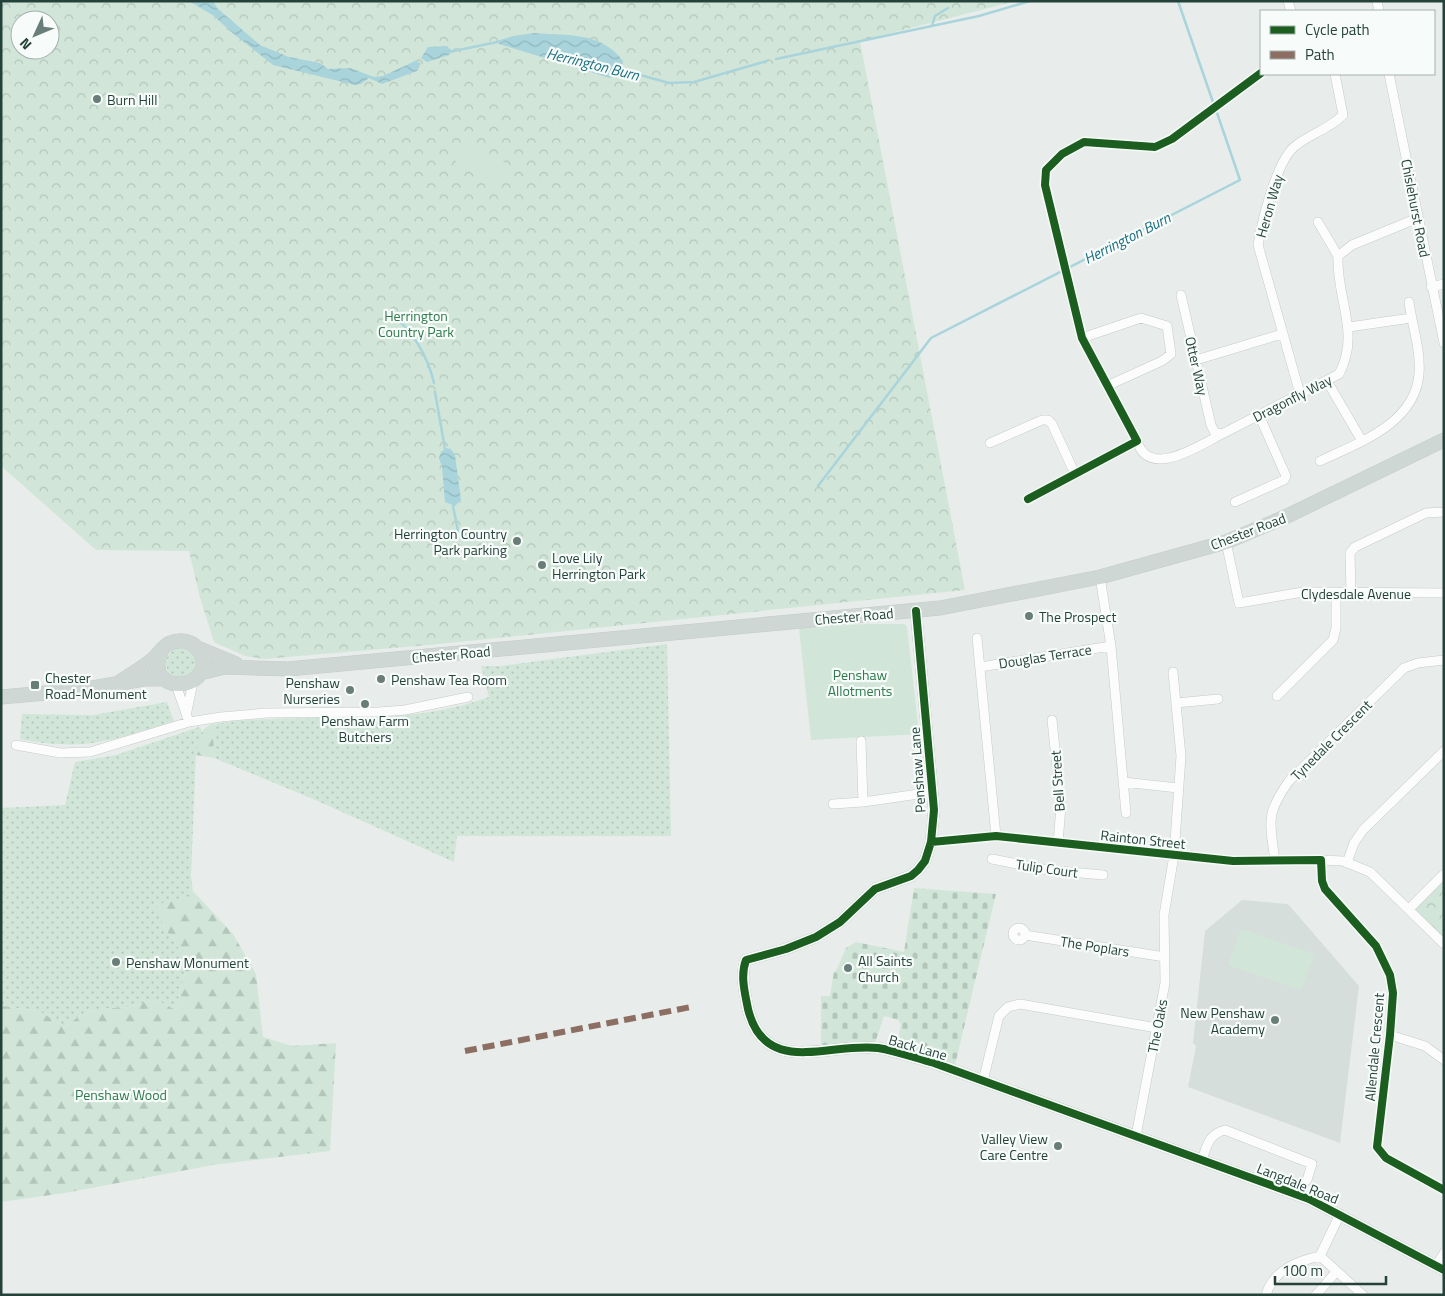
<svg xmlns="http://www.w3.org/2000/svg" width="1445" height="1296" font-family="'Titillium Web',sans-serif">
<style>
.built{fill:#d6dedb}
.grass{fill:url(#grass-dots)}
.forest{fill:url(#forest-firs)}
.cemetery{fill:url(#cemetery-stones)}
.park{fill:url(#park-crowns);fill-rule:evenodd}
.garden{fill:#d1e6d8}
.water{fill:url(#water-waves)}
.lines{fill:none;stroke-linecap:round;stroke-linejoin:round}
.stream{stroke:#a9d4db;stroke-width:2.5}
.minor-casing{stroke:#c5cac8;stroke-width:10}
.tertiary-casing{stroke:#c5cac8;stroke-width:12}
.primary-casing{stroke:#c3ccc9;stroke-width:15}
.minor{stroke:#fcfcfc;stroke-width:9}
.tertiary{stroke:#fcfcfc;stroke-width:11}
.primary{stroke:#cfd7d5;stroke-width:14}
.quiet{stroke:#8d6e63;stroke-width:6;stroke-dasharray:12 6;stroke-linecap:butt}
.cycleway-casing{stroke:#f7fbf9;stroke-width:11}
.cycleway{stroke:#1b5e20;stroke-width:8}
.poi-dot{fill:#697e78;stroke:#f7fbf9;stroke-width:2}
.labels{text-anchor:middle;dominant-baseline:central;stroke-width:4.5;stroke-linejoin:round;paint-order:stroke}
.poi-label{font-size:14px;fill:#24423a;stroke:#f7fbf9;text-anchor:start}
.street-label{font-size:14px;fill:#24423a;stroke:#f7fbf9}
.park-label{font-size:14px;fill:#2d7a4b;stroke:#f7fbf9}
.water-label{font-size:15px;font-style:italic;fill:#1c6f80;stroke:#f7fbf9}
</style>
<defs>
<pattern id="grass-dots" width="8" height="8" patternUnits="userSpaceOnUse" patternTransform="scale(1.25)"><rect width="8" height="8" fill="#d1e6d8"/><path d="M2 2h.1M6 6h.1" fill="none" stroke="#b3c6ba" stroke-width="1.8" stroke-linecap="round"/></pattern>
<pattern id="forest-firs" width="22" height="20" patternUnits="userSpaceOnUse" patternTransform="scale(1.25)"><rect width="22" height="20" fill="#d1e6d8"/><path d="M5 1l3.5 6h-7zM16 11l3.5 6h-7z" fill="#b3c6ba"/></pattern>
<pattern id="cemetery-stones" width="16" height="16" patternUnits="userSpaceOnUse" patternTransform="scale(1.25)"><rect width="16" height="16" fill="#d1e6d8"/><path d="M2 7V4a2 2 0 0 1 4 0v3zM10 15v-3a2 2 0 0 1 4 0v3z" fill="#b3c6ba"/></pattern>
<pattern id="park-crowns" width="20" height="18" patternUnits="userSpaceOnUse" patternTransform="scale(1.25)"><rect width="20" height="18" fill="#d1e6d8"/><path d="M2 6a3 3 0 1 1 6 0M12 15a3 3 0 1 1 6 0" fill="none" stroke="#b3c6ba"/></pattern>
<pattern id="water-waves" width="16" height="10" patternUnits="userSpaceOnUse" patternTransform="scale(1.25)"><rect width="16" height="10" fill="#a9d4db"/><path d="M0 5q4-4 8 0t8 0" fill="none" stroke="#91b7bd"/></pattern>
</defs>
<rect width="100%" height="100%" fill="#e8edeb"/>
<path class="built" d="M1242,900L1288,904L1359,986L1340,1143L1188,1087L1196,1046L1193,1043L1205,931Z"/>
<path class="grass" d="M667,644L671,836H457L454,862L313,799L214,758L213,724C305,710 400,730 489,697L481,666H501Z
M166 663a15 15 0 1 1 30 0a15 15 0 1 1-30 0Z
M167,702L174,721C113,740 85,752 20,739L22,714L93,715Z
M199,727L202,730L196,755L191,876L193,891L177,902L163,925L184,956L185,972L176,1010L156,1000L127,1007L100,1009L82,1014L65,1027L39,1011L1,1006V808L65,805L75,762L116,755Z"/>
<path class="forest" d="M213,724L214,758L196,755C198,743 199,727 213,724Z
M193,891L233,934L256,974L263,1037L292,1046L336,1043L330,1151L213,1165L65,1193L1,1202V1006L39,1011L65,1027L82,1014L100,1009L127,1007L156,1000L176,1010L185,972L184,956L163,925L156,907L169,899L177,902Z"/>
<path class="cemetery" d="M914,888L996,894L955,1065L911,1054L897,1045L901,1024L898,1020L884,1016L875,1043L821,1047V996H830L834,971H836L846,948L856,942L904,952Z"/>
<path class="park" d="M1,1H1016L860,41L965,590L429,645L264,659L245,656L214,642L200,598L189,551L96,550L1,466ZM20,20H50V50H20Z
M1444,874V944L1409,909Z"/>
<path class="garden" d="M465,142L477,145L488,156L506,163L505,167L509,169L501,175L490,195L486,192L485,183L466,167L458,166L454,158L461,144Z
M865,624H904L907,626L919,734L811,740L799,628Z
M1241,929L1314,954L1301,990L1228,965Z"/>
<path class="water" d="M189,1H213L217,8L260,45L289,57L320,63L328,69L350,68L374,77L383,76L415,61L421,63L417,71L382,84L369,78L361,84L355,85L273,65L230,31L214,16Z
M534,33C567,36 601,31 623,61L619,75L610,78L499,44L500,40L513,36Z
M447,46L452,51L449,55L427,62L421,58L428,47Z
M446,448L451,449L455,455L461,500L455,506L445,502L442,467L439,458L441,452Z"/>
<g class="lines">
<path class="stream" d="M1178,1L1214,105
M932,26L935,16L948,8
M449,52L502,41
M776,59L979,16L1030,1
M619,69L669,83L694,82L767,61
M388,313C411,326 428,357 434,383
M435,392L445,449
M818,486L931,338L1240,180L1216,110
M453,506L458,531"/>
<g class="minor-casing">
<path id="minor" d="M1288,1L1291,11
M1377,1L1379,11
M1389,74L1444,343
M1318,222L1338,256
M1431,287L1444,284
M1181,295L1211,425L1215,433L1222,434L1339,374C1361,333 1336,298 1338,256L1352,245L1418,218
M1349,327L1411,318
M1082,338L1141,318L1167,326L1171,354L1162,361L1109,385
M1196,360L1282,334
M1327,381L1362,441
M1300,394L1258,245C1262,221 1276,163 1294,147C1309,134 1328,130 1343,115L1335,74
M1137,441C1149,480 1200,445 1222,434
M990,443L1042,420H1048L1052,424L1075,474
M1320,461C1358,443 1415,424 1419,374C1421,350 1412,325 1409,302
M1028,499L1137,441L1082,338L1045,185L1046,170L1062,154L1084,142L1155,147L1172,139L1261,73
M1235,502L1284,480L1286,476L1259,415
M1226,542L1239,603L1303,592L1444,593
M1100,577L1111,646L1126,813
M1351,592L1350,553L1355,547L1426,513L1444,512
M977,638L996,836
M980,667L1111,646
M176,685L189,722
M1277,696L1333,640L1336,628V592
M1176,703L1218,699
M187,711L193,682
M1052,720L1061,806L1058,843
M861,741L863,802
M16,745L60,753L90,752L189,722L221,717L267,713L379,712L405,710L468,697
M1123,782L1178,788
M833,804L863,802L933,792
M931,842L996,836L1233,861L1321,860L1322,881L1325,889L1376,946L1390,975L1393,993L1390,1035L1377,1147L1386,1158L1444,1190
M992,859L1048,870L1103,875
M1321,860L1343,861L1370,872L1444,944
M1275,861C1270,822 1265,815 1289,781L1404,668L1418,663L1444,660
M1347,863L1354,843L1363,830L1444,751
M1409,909L1444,874
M1013 934a6 6 0 1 1 12 0a6 6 0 1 1-12 0Z
M1025,935L1165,957
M1390,1035L1425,1046L1444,1060
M983,1081L999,1016L1008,1007L1020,1004L1157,1028
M1136,1136L1165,983L1164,915L1174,855L1181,756L1173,672
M1202,1160C1207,1145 1209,1134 1225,1130L1312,1164L1307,1180
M1340,1214L1320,1256L1363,1295
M1436,1266L1444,1253
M1266,1295C1273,1270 1298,1261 1320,1256
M1316,1295L1336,1272"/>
</g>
<g class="tertiary-casing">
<path id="tertiary" d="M916,611L934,810L931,842L925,861L918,870L911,876L875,889L840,922L816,937L786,949L746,960C740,976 745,993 748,1009C765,1078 829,1042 878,1048C897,1051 915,1058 934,1063L1309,1199L1444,1270"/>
</g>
<g class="primary-casing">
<path id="primary" d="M195,647L236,664
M200,673L225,667L288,669L940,608L1100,577L1226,542L1283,518L1444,440
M120,682C130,675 142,668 152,660C157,656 162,648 168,644C170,643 176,641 179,641C186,640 195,644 199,650C222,690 142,700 161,651
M1,697L81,690L144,679H165"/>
</g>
<use href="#minor" class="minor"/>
<use href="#tertiary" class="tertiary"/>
<use href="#primary" class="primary"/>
<path class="quiet" d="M465,1051L691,1007"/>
<g class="cycleway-casing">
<path id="cycleway" d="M1028,499L1137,441L1082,338L1045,185L1046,170L1062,154L1084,142L1155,147L1172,139L1261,73
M916,611L934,810L931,842L925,861L918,870L911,876L875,889L840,922L816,937L786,949L746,960C740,976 745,993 748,1009C765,1078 829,1042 878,1048C897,1051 915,1058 934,1063L1309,1199L1444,1270
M931,842L996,836L1233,861L1321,860L1322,881L1325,889L1376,946L1390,975L1393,993L1390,1035L1377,1147L1386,1158L1444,1190"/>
</g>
<use href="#cycleway" class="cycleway"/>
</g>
<g class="poi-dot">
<circle cx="97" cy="99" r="5"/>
<circle cx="517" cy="541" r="5"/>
<circle cx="542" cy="565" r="5"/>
<circle cx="1029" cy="616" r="5"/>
<circle cx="381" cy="679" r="5"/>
<rect x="30" y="680" width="10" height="10" rx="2.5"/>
<circle cx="350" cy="690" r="5"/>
<circle cx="365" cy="704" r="5"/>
<circle cx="116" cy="962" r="5"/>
<circle cx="848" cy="968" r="5"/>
<circle cx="1275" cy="1020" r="5"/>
<circle cx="1058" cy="1146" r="5"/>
</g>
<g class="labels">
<g class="poi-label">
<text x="107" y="99">Burn Hill</text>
<text x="507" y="533" text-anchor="end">Herrington Country<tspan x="507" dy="16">Park parking</tspan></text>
<text x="552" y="557">Love Lily<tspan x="552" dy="16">Herrington Park</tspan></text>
<text x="1039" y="616">The Prospect</text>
<text x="45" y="677">Chester<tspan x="45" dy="16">Road-Monument</tspan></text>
<text x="391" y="679">Penshaw Tea Room</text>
<text x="340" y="682" text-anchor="end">Penshaw<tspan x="340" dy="16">Nurseries</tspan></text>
<text x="365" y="720" text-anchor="middle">Penshaw Farm<tspan x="365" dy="16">Butchers</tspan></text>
<text x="858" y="960">All Saints<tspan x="858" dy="16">Church</tspan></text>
<text x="126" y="962">Penshaw Monument</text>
<text x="1265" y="1012" text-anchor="end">New Penshaw<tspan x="1265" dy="16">Academy</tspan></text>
<text x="1048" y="1138" text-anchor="end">Valley View<tspan x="1048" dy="16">Care Centre</tspan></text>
</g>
<g class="street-label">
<text transform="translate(1269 206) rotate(-74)">Heron Way</text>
<text transform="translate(1416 208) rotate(79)">Chislehurst Road</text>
<text transform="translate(1197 366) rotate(77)">Otter Way</text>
<text transform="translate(1292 398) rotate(-27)">Dragonfly Way</text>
<text transform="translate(1248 531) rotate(-21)">Chester Road</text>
<text x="1356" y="593">Clydesdale Avenue</text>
<text transform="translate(854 616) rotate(-5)">Chester Road</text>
<text transform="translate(451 654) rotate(-5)">Chester Road</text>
<text transform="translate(1045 656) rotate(-9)">Douglas Terrace</text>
<text transform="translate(1331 740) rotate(-45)">Tynedale Crescent</text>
<text transform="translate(917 770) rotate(-94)">Penshaw Lane</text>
<text transform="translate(1057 781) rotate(-94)">Bell Street</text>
<text transform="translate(1143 839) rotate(6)">Rainton Street</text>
<text transform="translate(1047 868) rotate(8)">Tulip Court</text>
<text transform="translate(1095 946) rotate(9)">The Poplars</text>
<text transform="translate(1157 1026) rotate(-79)">The Oaks</text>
<text transform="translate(918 1047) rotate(16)">Back Lane</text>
<text transform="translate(1374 1047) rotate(-85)">Allendale Crescent</text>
<text transform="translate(1298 1183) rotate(22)">Langdale Road</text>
</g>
<g class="park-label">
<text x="416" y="315">Herrington<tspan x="416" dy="16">Country Park</tspan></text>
<text x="860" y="674">Penshaw<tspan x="860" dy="16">Allotments</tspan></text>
<text x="121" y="1094">Penshaw Wood</text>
</g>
<g class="water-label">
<text transform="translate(593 64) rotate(14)">Herrington Burn</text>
<text transform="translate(1127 238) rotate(-27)">Herrington Burn</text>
</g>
</g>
<rect width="1445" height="1296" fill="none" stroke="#24423a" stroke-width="5"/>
<rect x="1260" y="10" width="175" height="65" fill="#f7fbf9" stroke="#a3b1ad"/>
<rect x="1270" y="26" width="25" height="8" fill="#1b5e20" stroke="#a3b1ad"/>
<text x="1305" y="35" font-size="15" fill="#24423a">Cycle path</text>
<rect x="1270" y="51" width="25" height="8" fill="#8d6e63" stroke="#a3b1ad"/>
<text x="1305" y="60" font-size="15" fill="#24423a">Path</text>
<g transform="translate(35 35) rotate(226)"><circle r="24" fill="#f7fbf9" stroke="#a3b1ad"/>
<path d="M0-4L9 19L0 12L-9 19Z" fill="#697e78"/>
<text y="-8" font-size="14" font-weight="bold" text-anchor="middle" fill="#24423a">N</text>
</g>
<path d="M1275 1276v8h111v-8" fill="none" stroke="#24423a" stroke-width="2.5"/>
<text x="1282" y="1276" font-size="15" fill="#24423a" stroke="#f7fbf9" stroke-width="4" paint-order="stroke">100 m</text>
</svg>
